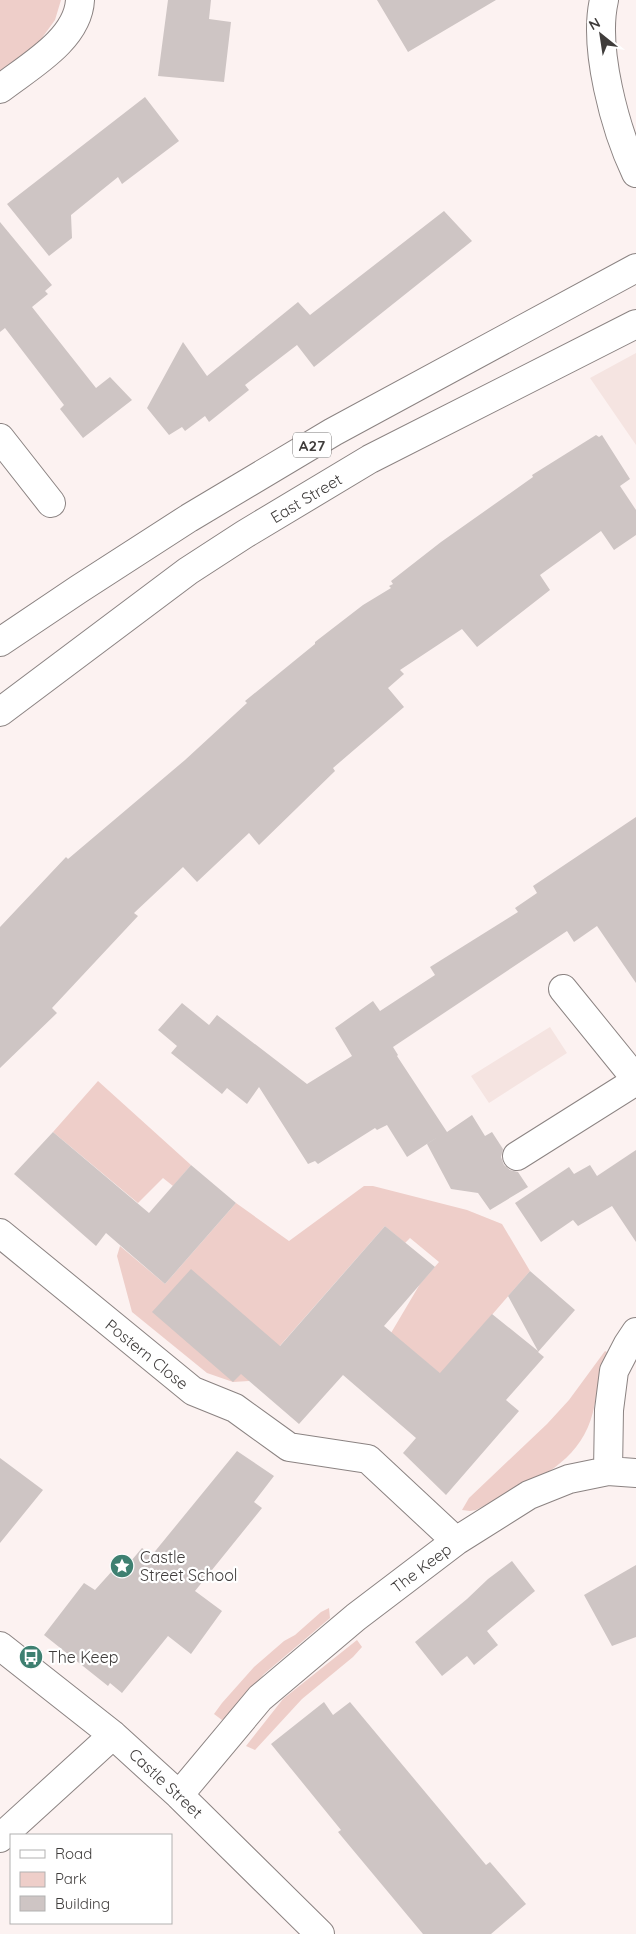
<svg xmlns="http://www.w3.org/2000/svg" width="636" height="1934" font-family="Quicksand,sans-serif">
<style>
.built{fill:#f5e4e1}
.green{fill:#eecec9}
.building{fill:#cec5c4}
.lines{fill:none;stroke-linecap:round;stroke-linejoin:round}
.minor-casing{stroke:#8b8382;stroke-width:30}
.major-casing{stroke:#8b8382;stroke-width:30}
.minor{stroke:#fff;stroke-width:28}
.major{stroke:#fff;stroke-width:28}
.labels{text-anchor:middle;dominant-baseline:central;stroke-width:4.5;stroke-linejoin:round;paint-order:stroke}
.shield{fill:#fff;stroke:#797676;stroke-width:1}
.shield-label{font-size:15px;font-weight:bold;fill:#3f3c3b}
.street-label{font-size:16px;fill:#3f3c3b;stroke:#fff}
.poi-label{font-size:16px;fill:#3f3c3b;stroke:#fff;text-anchor:start}
</style>
<rect width="100%" height="100%" fill="#fcf2f1"/>
<path class="built" d="M636,353V445L590,378Z
M550,1027L567,1053L489,1103L471,1076Z"/>
<path class="green" d="M0,0H61L55,20L39,42L0,72Z
M98,1081L191,1165L173,1186L163,1178L138,1203L53,1132Z
M364,1186H373L467,1210L502,1224L530,1271L458,1354L459,1389L391,1333L420,1284L439,1262L410,1238L405,1243L385,1226L249,1381L233,1382L207,1373L132,1312L117,1256L120,1246L165,1284L236,1203L289,1241Z
M605,1351L607,1352C599,1371 598,1391 593,1412C579,1469 523,1485 476,1510L470,1511L462,1510L469,1498L547,1424L569,1400Z
M329,1608L330,1618L264,1674L228,1716L222,1720L214,1714L222,1703L254,1667L284,1641L295,1635L321,1612Z
M357,1640L362,1647L353,1657L302,1699L255,1750L246,1746L283,1699Z"/>
<path class="building" d="M168,0H211L209,19L231,22L224,82L158,76Z
M377,0H496L408,52Z
M145,97L179,141L122,184L118,177L71,215L72,238L49,256L7,204Z
M444,211L472,241L314,367L297,345L245,385L249,390L209,422L205,416L185,431L182,427L169,435L147,408L183,342L207,376L298,302L310,315Z
M0,222L52,285L45,291L48,294L32,307L96,388L110,377L132,400L83,438L60,409L64,405L5,328L0,332Z
M596,435L599,437L602,435L630,479L620,486L636,510V535L614,550L601,531L540,575L550,590L477,647L462,629L400,670L404,674L388,688L404,707L333,768L335,771L259,845L249,833L197,882L183,867L134,913L138,916L52,1008L57,1013L0,1068V927L66,857L68,859L185,760L247,703L245,701L315,644V642L363,605L391,588L389,586L393,584L391,581L441,542L533,477L532,475Z
M636,817V983L597,926L574,942L567,931L393,1047L398,1055L397,1056L447,1132L472,1115L485,1136L492,1132L503,1149L501,1157L504,1165L510,1170L518,1172L528,1187L490,1210L478,1193L451,1189L427,1144L439,1136L407,1157L387,1125L377,1130L375,1128L318,1164L315,1161L308,1164L259,1087L247,1104L227,1088L222,1094L171,1053L177,1046L158,1030L182,1003L209,1025L217,1015L307,1084L352,1056L335,1028L373,1001L380,1011L435,975L430,967L518,912L515,908L537,893L533,886Z
M53,1132L149,1213L191,1165L236,1203L165,1284L106,1233L96,1246L14,1174Z
M636,1150V1242L612,1206L578,1226L573,1220L541,1242L515,1203L569,1167L574,1174L590,1165L597,1176Z
M385,1226L435,1267L384,1326L440,1373L492,1314L538,1351L508,1296L530,1271L575,1310L538,1352L544,1357L506,1400L519,1411L446,1495L403,1453L416,1438L343,1375L299,1424L241,1374L233,1382L152,1312L191,1269L280,1346Z
M237,1451L274,1476L254,1502L262,1508L195,1591L222,1611L191,1654L168,1636L122,1693L110,1683L108,1686L44,1635L84,1583L95,1590L113,1570L120,1574L142,1548L152,1555Z
M0,1458L43,1490L0,1543Z
M512,1561L535,1591L487,1631L498,1645L474,1665L467,1656L442,1676L415,1642L467,1599L488,1579Z
M636,1565V1637L612,1646L584,1595Z
M324,1702L333,1715L350,1702L486,1865L490,1862L526,1904L491,1934H423L338,1832L341,1830L271,1744Z"/>
<g class="lines">
<g class="minor-casing">
<path id="minor" d="M604,0C593,48 615,129 636,173
M0,89C28,67 78,40 80,0
M0,438L51,503
M563,989L636,1079
M517,1156L636,1081
M0,1233L193,1391L235,1408L289,1447L368,1459L456,1541
M608,1471L609,1410L614,1371L628,1344L636,1332
M0,1646L113,1735L179,1795L320,1934
M179,1795L260,1698L356,1617L456,1541L529,1495L569,1479L608,1471L636,1473
M0,1838L113,1735"/>
</g>
<g class="major-casing">
<path id="major" d="M0,642L79,589L189,518L333,432L636,268
M0,712L188,571L245,534L370,459L636,324"/>
</g>
<use href="#minor" class="minor"/>
<use href="#major" class="major"/>
</g>
<defs>
<g id="sight-disc" transform="scale(1.25)"><circle r="9.5" fill="#3e8071" stroke="#fff"/><path d="M0-6L1.8-2.2L6-1.7L2.9 1.2L3.7 5.4L0 3.3L-3.7 5.4L-2.9 1.2L-6-1.7L-1.8-2.2Z" fill="#fff"/></g>
<g id="bus-disc" transform="scale(1.25)"><circle r="9.5" fill="#3e8071" stroke="#fff"/><path d="M-5-6H5V4H4V6H2V4H-2V6H-4V4H-5ZM-3.5-4V0h7V-4ZM-3.5 1.2v1.5H-2V1.2ZM2 1.2v1.5H3.5V1.2Z" fill="#fff"/></g>
</defs>
<g fill-rule="evenodd">
<use href="#sight-disc" x="122" y="1566"/>
<use href="#bus-disc" x="31" y="1657"/>
</g>
<g class="labels">
<rect class="shield" x="293" y="432.5" width="38" height="25" rx="4"/>
<g class="shield-label">
<text x="312" y="445">A27</text>
</g>
<g class="street-label">
<text transform="translate(306 498) rotate(-31)">East Street</text>
<text transform="translate(147 1354) rotate(39)">Postern Close</text>
<text transform="translate(421 1568) rotate(-37)">The Keep</text>
<text transform="translate(166 1783) rotate(43)">Castle Street</text>
</g>
<g class="poi-label">
<text x="140" y="1557">Castle<tspan x="140" dy="18">Street School</tspan></text>
<text x="48" y="1657">The Keep</text>
</g>
</g>
<rect x="10" y="1834" width="162" height="90" fill="#ffffff" stroke="#b2b1b1"/>
<rect x="20" y="1850" width="25" height="8" fill="#ffffff" stroke="#b2b1b1"/>
<text x="55" y="1859" font-size="15" fill="#3f3c3b">Road</text>
<rect x="20" y="1872" width="25" height="15" fill="#eecec9" stroke="#b2b1b1"/>
<text x="55" y="1884" font-size="15" fill="#3f3c3b">Park</text>
<rect x="20" y="1896" width="25" height="15" fill="#cec5c4" stroke="#b2b1b1"/>
<text x="55" y="1909" font-size="15" fill="#3f3c3b">Building</text>
<g transform="translate(601 35) rotate(330)" stroke="#ffffff" stroke-width="4" paint-order="stroke">
<path d="M0-4L9 19L0 12L-9 19Z" fill="#3f3c3b"/>
<text y="-8" font-size="14" font-weight="bold" text-anchor="middle" fill="#3f3c3b">N</text>
</g>
</svg>
